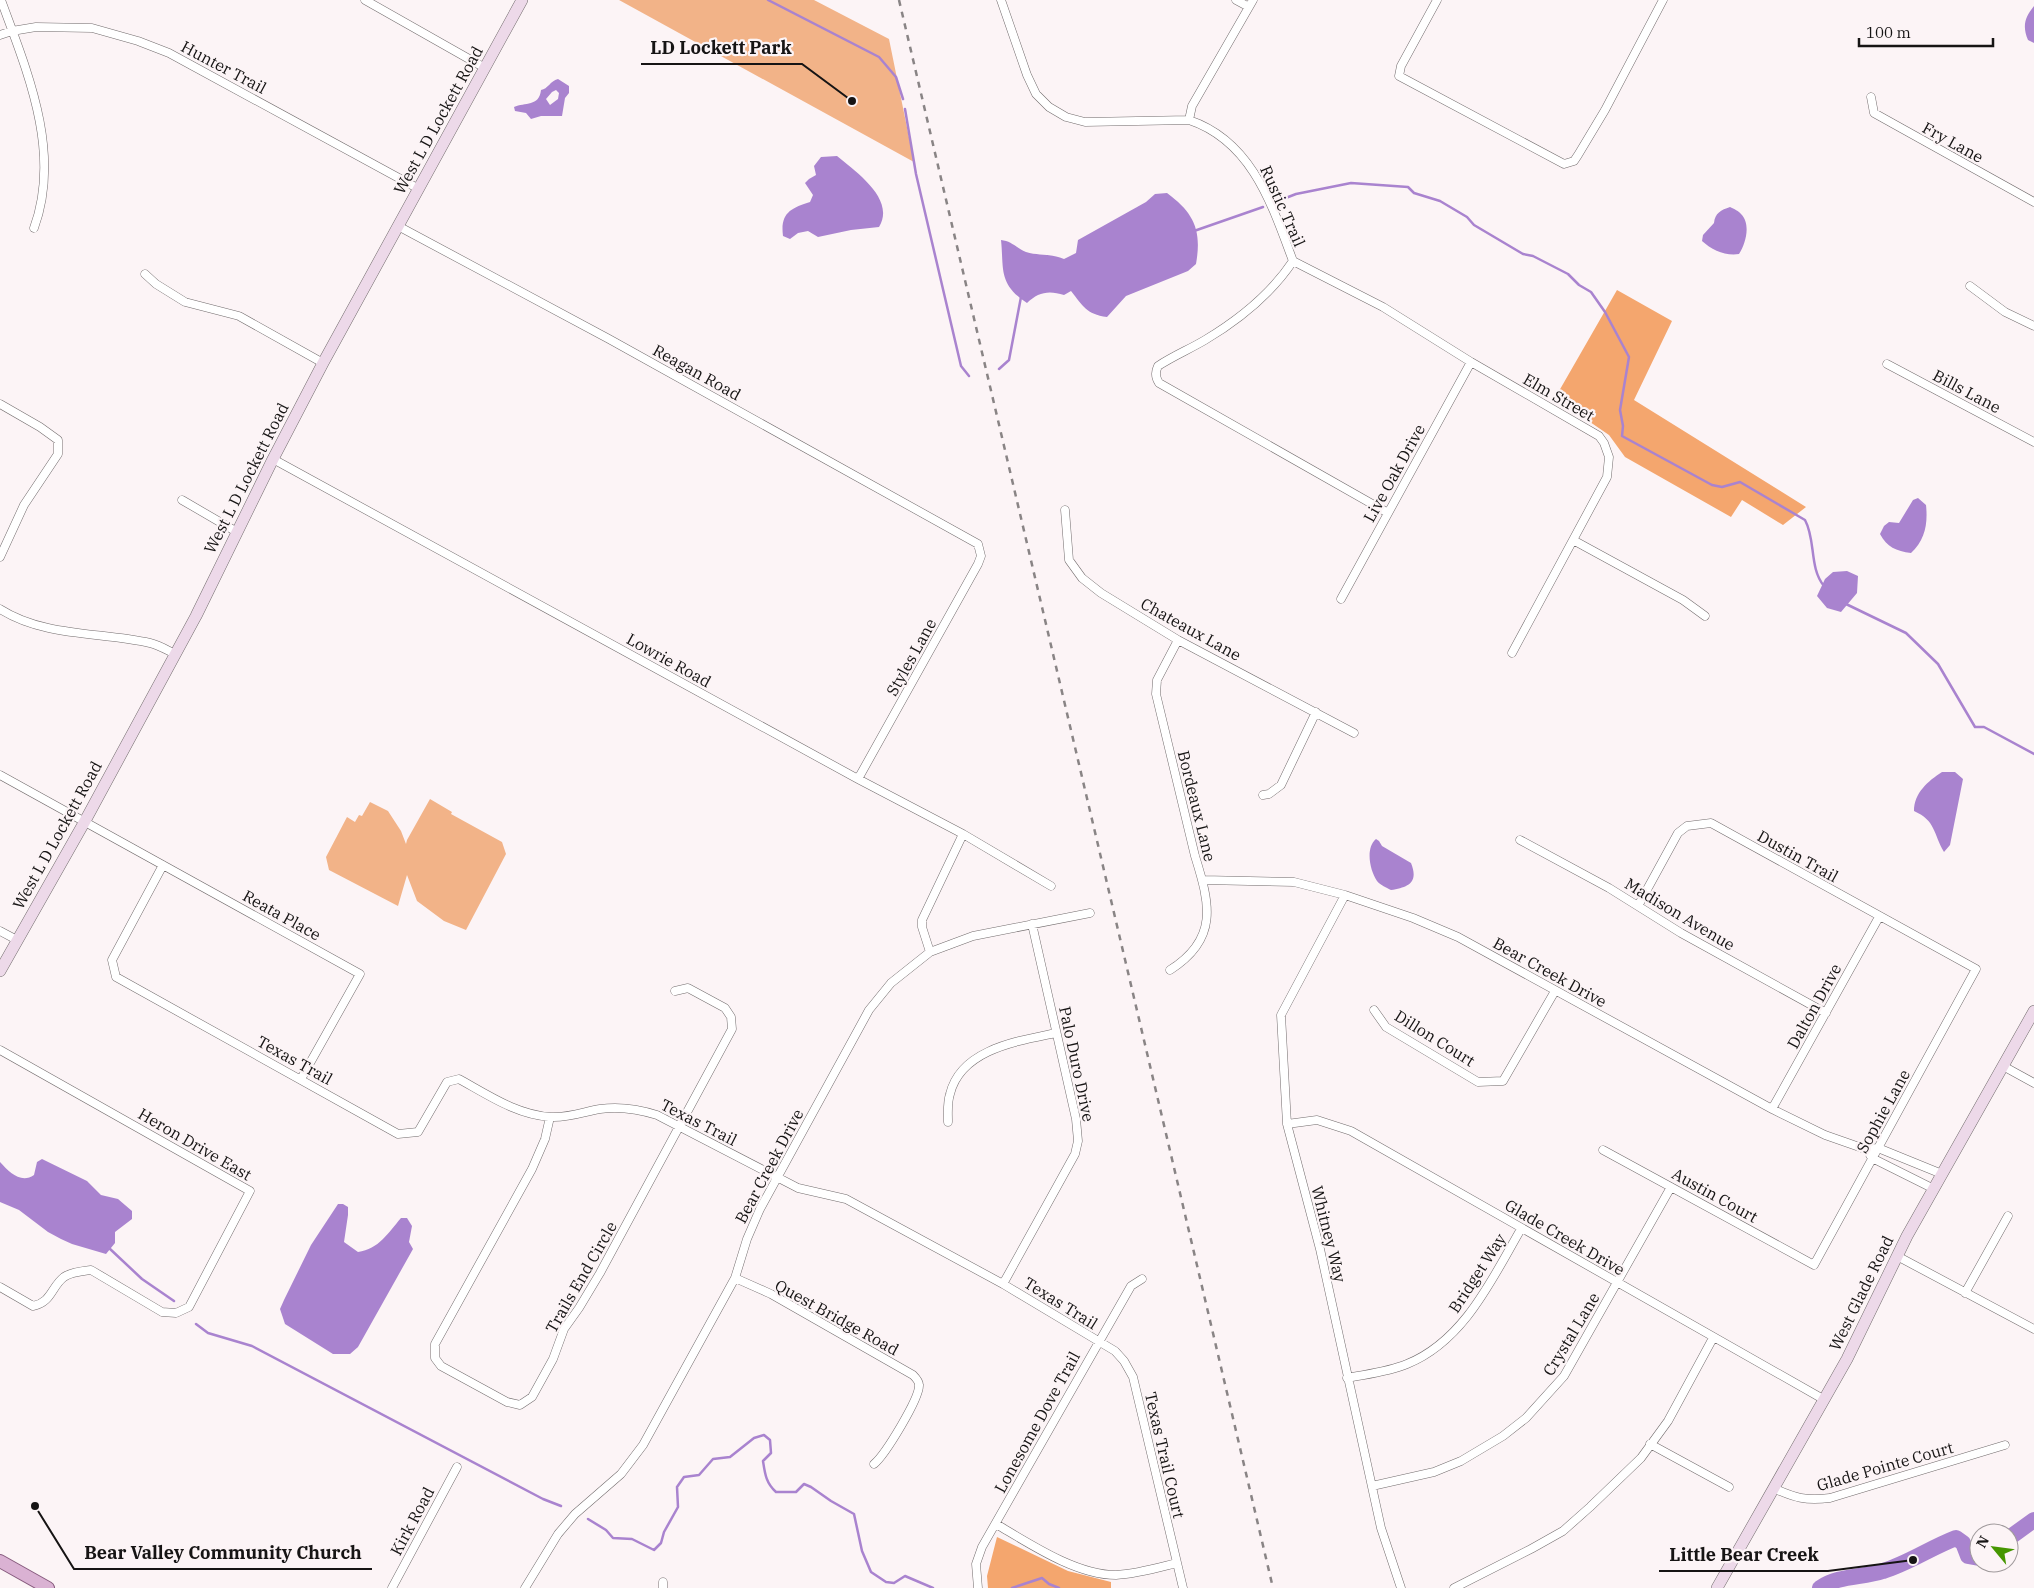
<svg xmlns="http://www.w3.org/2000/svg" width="2034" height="1588" font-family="'IBM Plex Serif',serif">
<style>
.green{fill:#f2b388}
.forest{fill:#f4a66e}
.water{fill:#a983cf;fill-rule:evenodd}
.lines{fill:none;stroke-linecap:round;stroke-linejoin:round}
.stream{stroke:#a983cf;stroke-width:2.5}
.river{stroke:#a983cf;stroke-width:16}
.minor-casing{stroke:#726c6d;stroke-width:9}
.secondary-casing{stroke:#726c6d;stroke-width:12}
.primary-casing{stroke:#865a7d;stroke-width:14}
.minor{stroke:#fff;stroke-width:8}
.secondary{stroke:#edd9e9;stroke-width:11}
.primary{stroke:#dab2d3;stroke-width:12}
.rail{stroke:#898485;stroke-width:2.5;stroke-dasharray:6 6;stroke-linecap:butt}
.labels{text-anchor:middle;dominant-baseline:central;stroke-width:4.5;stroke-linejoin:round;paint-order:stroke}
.street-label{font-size:16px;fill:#161414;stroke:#fcf4f6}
.leader{fill:none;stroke:#161414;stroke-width:2}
.callout-dot{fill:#161414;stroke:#fcf4f6;stroke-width:2}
.callout-label{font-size:18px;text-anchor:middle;font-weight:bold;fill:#161414;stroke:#fcf4f6;stroke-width:4.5;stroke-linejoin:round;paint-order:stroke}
</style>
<rect width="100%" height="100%" fill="#fcf4f6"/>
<path class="green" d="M619,0H814L889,39L914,162Z
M430,799L452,812L451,814L502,842L506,854L466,930L444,921L417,901L407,875L398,906L329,870L326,857L347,817L355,822L359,815L362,816L370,802L388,811L401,831L406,844L407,840Z"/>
<path class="forest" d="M1617,290L1672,321L1634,400L1806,507L1783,525L1742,500L1731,517L1625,457L1609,435L1555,398Z
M997,1537L1068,1571L1111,1582V1588H988L987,1576Z"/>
<path class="water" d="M2034,6V43L2028,40C2022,26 2025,17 2034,6Z
M558,79L569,86V93L565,98L562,116H541L531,119L526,113L515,111L514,107C525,102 539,107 541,90C548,89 550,81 558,79ZM556,90L559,93L558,99L550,105L546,99L552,92Z
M837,156C856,172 896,199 879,227L851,230L818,237L808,231L798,233L790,239L783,236C780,213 791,208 810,202L813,195L805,183L809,179L816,175L814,166L821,157Z
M1167,193C1194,213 1202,230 1196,264L1188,271L1126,296L1107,317C1086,314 1083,306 1071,291L1064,295C1049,290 1038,292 1027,303C998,284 1004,269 1001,240C1012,241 1016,248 1026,252C1039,256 1049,253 1064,259L1076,253L1078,240L1146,202L1155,194Z
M1730,207C1734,209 1739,211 1741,214C1751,224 1746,243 1739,254C1725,256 1712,250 1702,241L1703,235L1714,223C1715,213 1721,210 1730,207Z
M1918,498L1926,505C1928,524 1925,540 1911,553C1896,551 1887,547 1880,534L1884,526L1889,522L1899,523L1913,500Z
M1847,571L1858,576L1857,593L1841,612L1827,608L1817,596L1825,579L1833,572Z
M1942,772H1955L1963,779L1950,845L1944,852C1933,833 1936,821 1914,811C1914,793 1928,781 1942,772Z
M1376,839L1379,841L1382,846L1411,863C1419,883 1408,887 1391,890C1387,888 1380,885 1377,881C1370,871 1365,848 1376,839Z
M42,1159L87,1181L101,1195L118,1199L132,1211V1219L115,1232V1243L106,1254L72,1244L61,1239L48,1232L19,1210L0,1202V1162C9,1172 21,1184 34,1175L37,1162Z
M338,1204H343L348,1207V1215L344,1242L358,1252C379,1249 388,1233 401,1218H407L412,1226L409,1242L413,1249L358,1347L350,1354H333L285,1324L280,1309L284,1300L311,1245Z"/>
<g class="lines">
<path class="stream" d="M768,0L879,57L896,77L903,99
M905,109L916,174L961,366L969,376
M1278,201L1296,194L1351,183L1408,187L1414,193L1440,201L1467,217L1474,225L1523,254L1533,256L1568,274L1579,285L1591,292L1605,312L1629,357L1620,410L1623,426L1622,436L1712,485L1722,487L1740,482L1805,520C1816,540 1809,568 1824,586
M1194,231L1263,207
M999,369L1009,360L1021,297
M1846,604L1906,633L1938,664L1975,727H1984L2034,754
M109,1248L142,1279L174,1301
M196,1324L208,1333L252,1346L543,1499L561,1506
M588,1519L606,1530L613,1538L632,1539L654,1550L661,1543L664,1532L678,1507L677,1487L684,1477L699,1475L713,1459L730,1457L754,1438L764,1435L770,1440L771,1453L763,1461C765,1474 766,1483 776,1492H796L804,1484L811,1487L831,1501L854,1514L862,1551L871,1572L886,1582L894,1583L905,1576L933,1588
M1012,1588L1042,1578L1049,1584L1059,1588"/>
<path class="river" d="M2009,1538L2034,1520
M1820,1588C1839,1575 1862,1578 1883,1571C1909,1563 1930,1548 1956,1538L1963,1543L1968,1556L1979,1558"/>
<g class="minor-casing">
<path id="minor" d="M1,0C27,71 62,152 34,228
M365,0L485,68
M1001,0L1027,75L1036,94L1049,107L1066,117L1085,122L1189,120C1252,141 1272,205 1293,261C1271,294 1240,319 1205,340C1190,349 1173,356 1158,366C1155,372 1155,377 1159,383L1388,513
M1236,0L1249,7
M1437,0L1401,66L1399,76L1564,164L1574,161L1578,155L1605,110L1663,0
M0,35L12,31L36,27L92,28L138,41L169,53L419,189
M1871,97L1874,113L2034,202
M1189,120L1192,106L1253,0
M398,226L609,339L978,544L981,556L978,564L858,779
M1293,261L1383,307L1471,362L1599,436L1604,443L1609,457L1607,477L1512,653
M145,274L156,284L185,302L239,316L323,363
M1970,286L2005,312L2034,326
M1887,364L2034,442
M0,404L40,427L58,440V454L24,505L0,557
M273,459L858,779L963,834L1051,886
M182,500L237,532
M1065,510L1069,560L1082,578L1101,593L1178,640L1354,733
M1573,540L1683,600L1705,616
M1341,599L1471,362
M0,609C44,637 101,632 150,643C159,645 167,650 175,654
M0,775L360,974L301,1079
M1263,795L1269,794L1281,785L1316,712
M1520,840L1609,888L1681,933L1826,1013
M163,865L112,960L116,977L398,1134L418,1132L447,1082L459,1079C488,1095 517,1115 551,1117C569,1118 583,1112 600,1109C621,1106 638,1109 657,1115L798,1188L846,1199L1003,1284L1115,1351L1124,1361L1133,1377L1183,1588
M1203,880L1294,882L1345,895L1413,918L1458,937L1772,1109L1825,1135L1865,1149L1878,1148L1942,1174
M1345,895L1281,1015L1287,1124L1320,1249L1381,1528L1401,1588
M0,931L17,940
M930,952L922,927V920L963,834
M1170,970C1219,939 1210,904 1195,856L1156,694L1157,680L1178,640
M1374,1010L1386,1027L1478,1082L1503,1081L1555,991
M0,1050L250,1191L189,1307L176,1313L162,1312L91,1270C83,1271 71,1272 64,1277C51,1287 52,1302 33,1306L0,1287
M2003,1066L2034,1083
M1772,1109L1879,917
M550,1117L545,1139L532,1169L435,1344V1358L441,1366L507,1402L520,1405L532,1397L553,1359L564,1329L579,1308L600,1273L732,1029L731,1017L725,1008L688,988L675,991
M948,1122C948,1112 947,1103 950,1094C961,1049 1018,1041 1056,1033
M1287,1124L1317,1120L1351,1131L1823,1399
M1603,1150L1814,1265L1976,969L1711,823L1687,826L1678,833L1638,906
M1870,1155L1872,1158L1934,1189
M1897,1256L2034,1329
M735,1278L771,1294L913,1375C916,1378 919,1381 919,1385C920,1398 885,1455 874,1464
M1003,1284L1075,1154L1078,1141L1076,1119L1032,924
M1965,1293L2008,1216
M1347,1378C1367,1374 1388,1372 1407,1364C1464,1341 1492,1279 1521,1229
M1650,1444L1729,1487
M1372,1486L1434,1472L1461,1461L1503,1436L1526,1418L1564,1376L1671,1187
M1773,1488C1795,1498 1806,1501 1830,1498L2005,1445
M996,1524C1030,1544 1076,1575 1116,1575C1137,1574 1157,1568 1177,1563
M392,1588L457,1467
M525,1588L558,1534L575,1514L621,1474L643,1445L735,1278L747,1239L760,1209L869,1010L891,983L930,952L973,936L1090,913
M663,1588V1582
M978,1588L976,1564L982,1547L1131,1286L1142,1279
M1454,1588L1531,1549L1563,1531L1590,1507L1641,1458L1668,1421L1713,1338"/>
</g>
<g class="secondary-casing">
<path id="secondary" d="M0,971L85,821L196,616L273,459L323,363L522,0
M1717,1588L1847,1359L1907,1236L2034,1011"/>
</g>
<g class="primary-casing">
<path id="primary" d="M0,1561L48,1588"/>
</g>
<use href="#minor" class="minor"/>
<use href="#secondary" class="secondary"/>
<use href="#primary" class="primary"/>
<path class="rail" d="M899,0L1273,1588"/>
</g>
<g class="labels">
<g class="street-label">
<text transform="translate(224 67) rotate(28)">Hunter Trail</text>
<text transform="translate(438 120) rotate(-61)">West L D Lockett Road</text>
<text transform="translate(1953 142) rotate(29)">Fry Lane</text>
<text transform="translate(1283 206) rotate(66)">Rustic Trail</text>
<text transform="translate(697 372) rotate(29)">Reagan Road</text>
<text transform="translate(1967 391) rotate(28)">Bills Lane</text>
<text transform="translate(1559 397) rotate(30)">Elm Street</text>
<text transform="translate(1394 473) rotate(-61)">Live Oak Drive</text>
<text transform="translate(246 478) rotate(-63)">West L D Lockett Road</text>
<text transform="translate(1191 629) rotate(29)">Chateaux Lane</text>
<text transform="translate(911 657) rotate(-61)">Styles Lane</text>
<text transform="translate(669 660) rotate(29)">Lowrie Road</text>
<text transform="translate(1197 806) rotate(76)">Bordeaux Lane</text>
<text transform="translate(57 835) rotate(-61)">West L D Lockett Road</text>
<text transform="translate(1798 856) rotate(29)">Dustin Trail</text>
<text transform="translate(1680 914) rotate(31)">Madison Avenue</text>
<text transform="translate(282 915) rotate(29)">Reata Place</text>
<text transform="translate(1550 972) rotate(29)">Bear Creek Drive</text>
<text transform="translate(1814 1006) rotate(-61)">Dalton Drive</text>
<text transform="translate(1435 1038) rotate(32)">Dillon Court</text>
<text transform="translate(295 1060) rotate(29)">Texas Trail</text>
<text transform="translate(1077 1064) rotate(78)">Palo Duro Drive</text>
<text transform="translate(1883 1111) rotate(-61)">Sophie Lane</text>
<text transform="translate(699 1122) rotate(27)">Texas Trail</text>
<text transform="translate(195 1144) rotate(30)">Heron Drive East</text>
<text transform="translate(769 1166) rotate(-62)">Bear Creek Drive</text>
<text transform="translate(1715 1195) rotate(29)">Austin Court</text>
<text transform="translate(1329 1234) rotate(76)">Whitney Way</text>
<text transform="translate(1565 1237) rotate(30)">Glade Creek Drive</text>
<text transform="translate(1477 1273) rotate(-57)">Bridget Way</text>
<text transform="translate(581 1277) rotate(-60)">Trails End Circle</text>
<text transform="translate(1861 1293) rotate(-64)">West Glade Road</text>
<text transform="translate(1061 1303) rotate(32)">Texas Trail</text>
<text transform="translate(837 1317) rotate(29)">Quest Bridge Road</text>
<text transform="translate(1571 1334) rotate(-59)">Crystal Lane</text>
<text transform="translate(1037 1422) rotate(-61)">Lonesome Dove Trail</text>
<text transform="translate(1165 1455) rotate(77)">Texas Trail Court</text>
<text transform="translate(1885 1466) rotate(-16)">Glade Pointe Court</text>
<text transform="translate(412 1521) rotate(-62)">Kirk Road</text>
</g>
</g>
<path class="leader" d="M852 101L802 64H641M35 1506L74 1569H372M1913 1560L1828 1571H1659"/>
<g class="callout-dot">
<circle cx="852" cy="101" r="5"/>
<circle cx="35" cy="1506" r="5"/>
<circle cx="1913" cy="1560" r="5"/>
</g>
<g class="callout-label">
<text x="721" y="54">LD Lockett Park</text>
<text x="223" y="1559">Bear Valley Community Church</text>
<text x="1744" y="1561">Little Bear Creek</text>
</g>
<g transform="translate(1994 1548) rotate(299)"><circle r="24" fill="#fcf4f6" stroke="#a09a9c"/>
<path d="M0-4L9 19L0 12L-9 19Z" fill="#459600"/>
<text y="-8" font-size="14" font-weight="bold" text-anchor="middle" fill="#161414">N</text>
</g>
<path d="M1859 38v8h134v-8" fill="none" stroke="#161414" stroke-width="2.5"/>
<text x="1866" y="38" font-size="15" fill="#161414" stroke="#fcf4f6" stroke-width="4" paint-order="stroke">100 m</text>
</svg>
